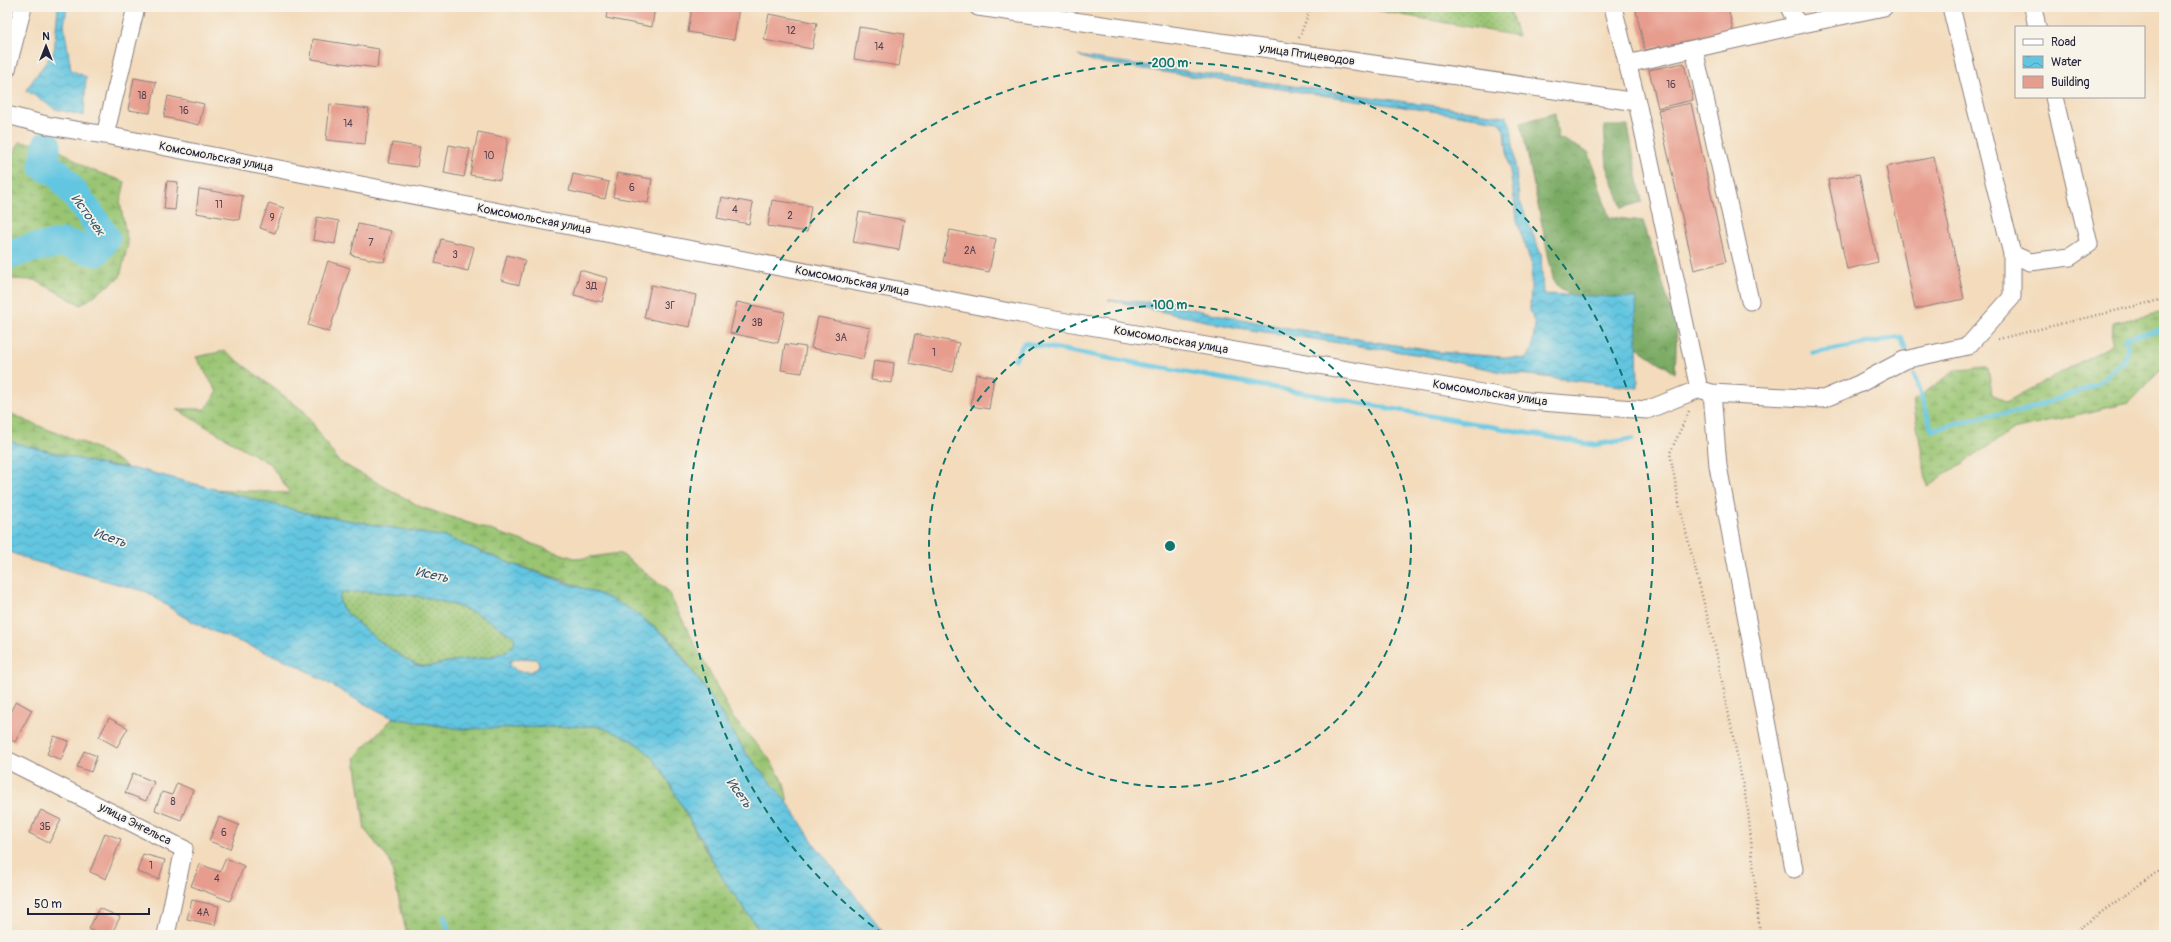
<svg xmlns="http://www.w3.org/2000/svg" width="2171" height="942" font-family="Pangolin,sans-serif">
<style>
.grass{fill:url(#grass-dots);stroke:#5e7456}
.forest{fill:url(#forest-crowns);stroke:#4e6650}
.wetland{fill:url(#wetland-marsh);stroke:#5e7456}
.water{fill:url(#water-waves);stroke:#42748e;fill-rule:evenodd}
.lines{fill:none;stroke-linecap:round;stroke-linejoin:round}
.stream{stroke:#63c6e1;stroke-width:5}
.river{stroke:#63c6e1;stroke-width:29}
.building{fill:#e79d8e}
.minor-casing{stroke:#8a7e7c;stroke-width:19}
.path{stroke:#8a7e7c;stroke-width:2.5;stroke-dasharray:1 3;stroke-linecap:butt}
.minor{stroke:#fff;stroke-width:17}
.ring{fill:none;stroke:#0f766e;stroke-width:2;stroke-dasharray:7 5}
.labels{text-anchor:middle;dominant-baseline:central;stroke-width:3.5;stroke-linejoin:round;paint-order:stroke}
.number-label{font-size:10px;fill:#534150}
.street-label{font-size:12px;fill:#22223b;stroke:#f7f3e8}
.water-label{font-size:13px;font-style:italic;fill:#36536d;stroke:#f7f3e8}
.centre{fill:#0f766e;stroke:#f7f3e8;stroke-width:2}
.ring-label{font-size:12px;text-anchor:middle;font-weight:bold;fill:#0f766e;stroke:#f7f3e8;stroke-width:3.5;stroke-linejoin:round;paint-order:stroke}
</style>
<defs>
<pattern id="grass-dots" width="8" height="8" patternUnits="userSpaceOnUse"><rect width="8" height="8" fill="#99c572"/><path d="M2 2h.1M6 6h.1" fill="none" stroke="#7ca05f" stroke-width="1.8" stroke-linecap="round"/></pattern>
<pattern id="forest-crowns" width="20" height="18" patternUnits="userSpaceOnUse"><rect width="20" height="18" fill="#7aaa64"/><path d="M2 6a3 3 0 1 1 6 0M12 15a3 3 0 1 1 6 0" fill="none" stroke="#648a54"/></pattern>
<pattern id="wetland-marsh" width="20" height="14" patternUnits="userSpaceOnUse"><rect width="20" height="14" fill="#99c572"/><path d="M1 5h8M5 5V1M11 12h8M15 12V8" fill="none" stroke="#7ca05f"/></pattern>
<pattern id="water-waves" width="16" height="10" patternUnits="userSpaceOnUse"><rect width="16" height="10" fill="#63c6e1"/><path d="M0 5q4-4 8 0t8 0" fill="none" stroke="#51a0b8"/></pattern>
</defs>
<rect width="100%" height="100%" fill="#f7f3e8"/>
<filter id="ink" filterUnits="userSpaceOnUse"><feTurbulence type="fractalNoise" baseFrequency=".025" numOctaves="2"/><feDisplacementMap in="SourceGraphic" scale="8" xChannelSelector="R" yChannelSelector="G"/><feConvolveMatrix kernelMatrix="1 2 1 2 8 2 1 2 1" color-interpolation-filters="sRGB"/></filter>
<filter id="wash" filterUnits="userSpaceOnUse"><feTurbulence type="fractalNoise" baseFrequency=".012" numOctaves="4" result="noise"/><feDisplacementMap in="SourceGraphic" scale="16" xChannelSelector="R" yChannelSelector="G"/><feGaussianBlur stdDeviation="0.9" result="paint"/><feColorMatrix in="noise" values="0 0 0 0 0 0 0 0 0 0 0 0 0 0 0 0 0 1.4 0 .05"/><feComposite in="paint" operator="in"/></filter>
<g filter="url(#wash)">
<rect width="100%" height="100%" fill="#f3dbbc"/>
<path class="grass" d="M1359,7H1509L1518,36Z
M343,592C384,590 431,595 470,611C486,617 500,628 514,637L515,643C505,659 470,659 453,661C439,663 430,669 417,665C404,661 352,621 344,610C341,606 340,603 339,598Z"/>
<path class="forest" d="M1555,113L1558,137L1589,153L1609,217L1643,221L1677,328L1675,373L1644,352L1554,283L1521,123Z
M1604,126H1628L1642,202L1622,208L1607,166Z"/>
<path class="wetland" d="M20,142L47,145L68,155L86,168L125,182L120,203L128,244L120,277L81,305L35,280L7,279V163Z
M2164,312V367L2128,403L2013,430L1927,486L1913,401L1956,370L1988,368L1992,393L2006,402L2112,345L2113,323Z
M225,351L305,412L338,461L421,507L577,559L620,553L667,590L733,718L768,757L784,783L788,803L746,753L710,696L670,639L630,609L563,580L509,563L445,537L306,513L212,489L290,493L270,464L176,409H205L217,392L196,357Z
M7,411C45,433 93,440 127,467L103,465L7,441Z
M393,718L461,729L596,726C615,732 635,739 649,754C671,778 686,816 702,844C720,876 743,904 763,935H407L390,861L365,830L355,757Z"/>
<path class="water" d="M58,7H67L64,25L71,70L86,77L84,116L55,109L26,90L54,51Z
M1078,56L1506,116L1511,126L1519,199L1541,255L1543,294L1636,298L1638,388L1502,372L1421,355L1238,328L1108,300L1161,303L1282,327L1439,352L1527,359L1532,349L1535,325L1530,310L1532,265L1518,225L1504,130L1499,121L1096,62Z
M7,441L103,465L142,470L306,513L445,537L509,563L602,595L630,609L669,639L710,696L746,753L788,803L815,845L886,935H763L723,879L663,772L649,754L635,742L613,732L596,726L461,729L393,718L359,701L295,664L203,627L182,616L147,592L30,560L7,551ZM343,592C384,590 431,595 470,611C486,617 500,628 514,637L515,643C505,659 470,659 453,661C441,663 432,668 420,666C406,663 353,622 344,610C341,606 340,603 339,598ZM520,658L536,659L539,663L538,668L530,672L517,671L510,665V661Z"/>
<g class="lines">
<path class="stream" d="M1813,353L1901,337L1905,349
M1015,359L1024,343L1594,445L1632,439
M1914,375L1932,430L1986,416L2023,411L2096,385L2123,361L2128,347L2125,338L2164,329
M444,916L450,935"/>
<path class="river" d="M7,256L27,249L63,243L96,252L106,238L90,214L58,173L43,166L47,145"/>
</g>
<g id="blocks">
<path class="building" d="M608,7H655L652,27L606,18Z
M692,7L739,8L734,40L688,32Z
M1635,7H1728L1733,31L1645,50Z
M769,14L817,23L812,49L764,40Z
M859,27L904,34L899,66L854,59Z
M313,39L379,49L377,68L311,59Z
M1684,63L1693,100L1658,108L1649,70Z
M134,78L156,82L150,113L128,110Z
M168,96L204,104L199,125L164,117Z
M1691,103L1726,262L1694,270L1658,110Z
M330,104L369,109L365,144L326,140Z
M478,132L508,138L500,180L470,175Z
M392,143L420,147L417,167L388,163Z
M449,145L470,149L464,177L444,173Z
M1934,157L1964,299L1915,309L1886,167Z
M617,173L652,179L648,203L613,197Z
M573,174L609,182L605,199L569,191Z
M1859,174L1878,262L1847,269L1828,180Z
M167,181L178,182L175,210L164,209Z
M199,189L243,196L239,220L196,213Z
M721,197L753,203L749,224L717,218Z
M772,200L811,206L807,232L768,226Z
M269,203L284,208L275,233L260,228Z
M859,212L904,220L899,250L853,242Z
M317,217L339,221L335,244L313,240Z
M358,224L391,231L384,262L351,255Z
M950,230L996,239L989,272L943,262Z
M441,239L474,247L468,271L435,263Z
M507,255L525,260L519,285L501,280Z
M328,261L350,268L329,332L308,325Z
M580,270L608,278L602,302L574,295Z
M651,285L696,295L690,327L644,318Z
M737,302L785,312L778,343L730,333Z
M818,317L870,328L863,359L811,348Z
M915,334L959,343L953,372L909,363Z
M785,344L806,347L802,373L781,370Z
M874,360L894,363L892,383L871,380Z
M976,374L994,377L989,409L971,406Z
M16,701L32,710L15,742L7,738V718Z
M109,718L128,728L117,747L99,737Z
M54,736L69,741L61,760L47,754Z
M84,751L97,756L91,772L77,767Z
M133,773L154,782L146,801L125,793Z
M177,783L193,790L181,820L155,810L162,792L172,795Z
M41,810L61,820L49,843L29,833Z
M219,817L239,825L230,849L209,841Z
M105,833L121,839L106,879L90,872Z
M143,854L165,860L159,879L137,872Z
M226,858L244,866L230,901L191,886L200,864L220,872Z
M192,900L219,906L215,925L187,919Z
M99,908L120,917L111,935H100L89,929Z"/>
</g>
</g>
<g filter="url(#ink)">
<use href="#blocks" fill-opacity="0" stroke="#8a7e7c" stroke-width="1"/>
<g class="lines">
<g class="minor-casing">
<path id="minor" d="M978,7L1637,102
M1613,7L1637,102L1699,389L1712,393L1823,399L1859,384L1904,360L1968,346L2012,297V254
M1789,7L1798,25
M1951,7L2012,254L2030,262L2070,257L2089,244L2054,97
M2033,7L2037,27
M1694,49L1750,301
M1627,64L1798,25L1884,7
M7,69L23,7
M7,115L50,126L105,135L1020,314L1528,401L1647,410L1699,389
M105,135L136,7
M1712,393L1718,466L1794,869
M7,760L184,849L166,935"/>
</g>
<path class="path" d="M1299,38L1311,7
M1998,339L2164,299
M1689,411L1670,453L1680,508L1716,651L1748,810L1760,935
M2070,935L2164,867"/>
<use href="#minor" class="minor"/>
</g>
</g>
<g class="ring">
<circle cx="1170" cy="546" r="241"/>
<path d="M883 934A483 483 0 1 1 1457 934"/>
</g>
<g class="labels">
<g class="number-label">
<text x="791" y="31">12</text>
<text x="879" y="47">14</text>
<text x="1671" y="85">16</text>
<text x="142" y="96">18</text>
<text x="184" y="111">16</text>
<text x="348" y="124">14</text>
<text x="489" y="156">10</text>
<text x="632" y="188">6</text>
<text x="219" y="205">11</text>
<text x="735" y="210">4</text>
<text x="790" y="216">2</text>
<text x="272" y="218">9</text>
<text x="371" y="243">7</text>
<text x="970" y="251">2А</text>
<text x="455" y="255">3</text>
<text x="591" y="286">3Д</text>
<text x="670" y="306">3Г</text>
<text x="757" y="323">3В</text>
<text x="841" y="338">3А</text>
<text x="934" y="353">1</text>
<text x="173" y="802">8</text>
<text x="45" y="827">3Б</text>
<text x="224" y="833">6</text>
<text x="151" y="866">1</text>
<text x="217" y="879">4</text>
<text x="203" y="913">4А</text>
</g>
<g class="street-label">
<text transform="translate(1307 55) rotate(8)">улица Птицеводов</text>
<text transform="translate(216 157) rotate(11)">Комсомольская улица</text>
<text transform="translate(534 219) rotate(11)">Комсомольская улица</text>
<text transform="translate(852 281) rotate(11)">Комсомольская улица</text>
<text transform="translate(1171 340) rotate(10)">Комсомольская улица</text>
<text transform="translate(1490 393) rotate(9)">Комсомольская улица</text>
<text transform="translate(135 824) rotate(27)">улица Энгельса</text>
</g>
<g class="water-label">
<text transform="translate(88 215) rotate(54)">Источек</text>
<text transform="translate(110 538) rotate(19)">Исеть</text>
<text transform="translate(432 575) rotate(12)">Исеть</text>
<text transform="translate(739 793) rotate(54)">Исеть</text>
</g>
</g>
<circle cx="1170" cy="546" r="6" class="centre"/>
<g class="ring-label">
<text x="1170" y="67">200 m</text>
<text x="1170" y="309">100 m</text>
</g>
<rect width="2171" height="942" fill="none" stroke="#f7f3e8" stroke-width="24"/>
<rect x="2015" y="26" width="130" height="72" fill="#f7f3e8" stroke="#a29fa3"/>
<rect x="2023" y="39" width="20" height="6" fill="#ffffff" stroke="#a29fa3"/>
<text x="2051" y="46" font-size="12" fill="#22223b">Road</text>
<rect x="2023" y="56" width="20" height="12" fill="url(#water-waves)" stroke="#a29fa3"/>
<text x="2051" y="66" font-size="12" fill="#22223b">Water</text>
<rect x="2023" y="76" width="20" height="12" fill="#e79d8e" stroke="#a29fa3"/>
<text x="2051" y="86" font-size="12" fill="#22223b">Building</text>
<g transform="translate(46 46)" stroke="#f7f3e8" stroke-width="3" paint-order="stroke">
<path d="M0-3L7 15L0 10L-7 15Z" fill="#22223b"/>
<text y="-6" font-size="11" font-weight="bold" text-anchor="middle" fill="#22223b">N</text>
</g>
<path d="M28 908v6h121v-6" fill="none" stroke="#22223b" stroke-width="2"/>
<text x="34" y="908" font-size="12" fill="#22223b" stroke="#f7f3e8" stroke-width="3" paint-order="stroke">50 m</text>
</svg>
